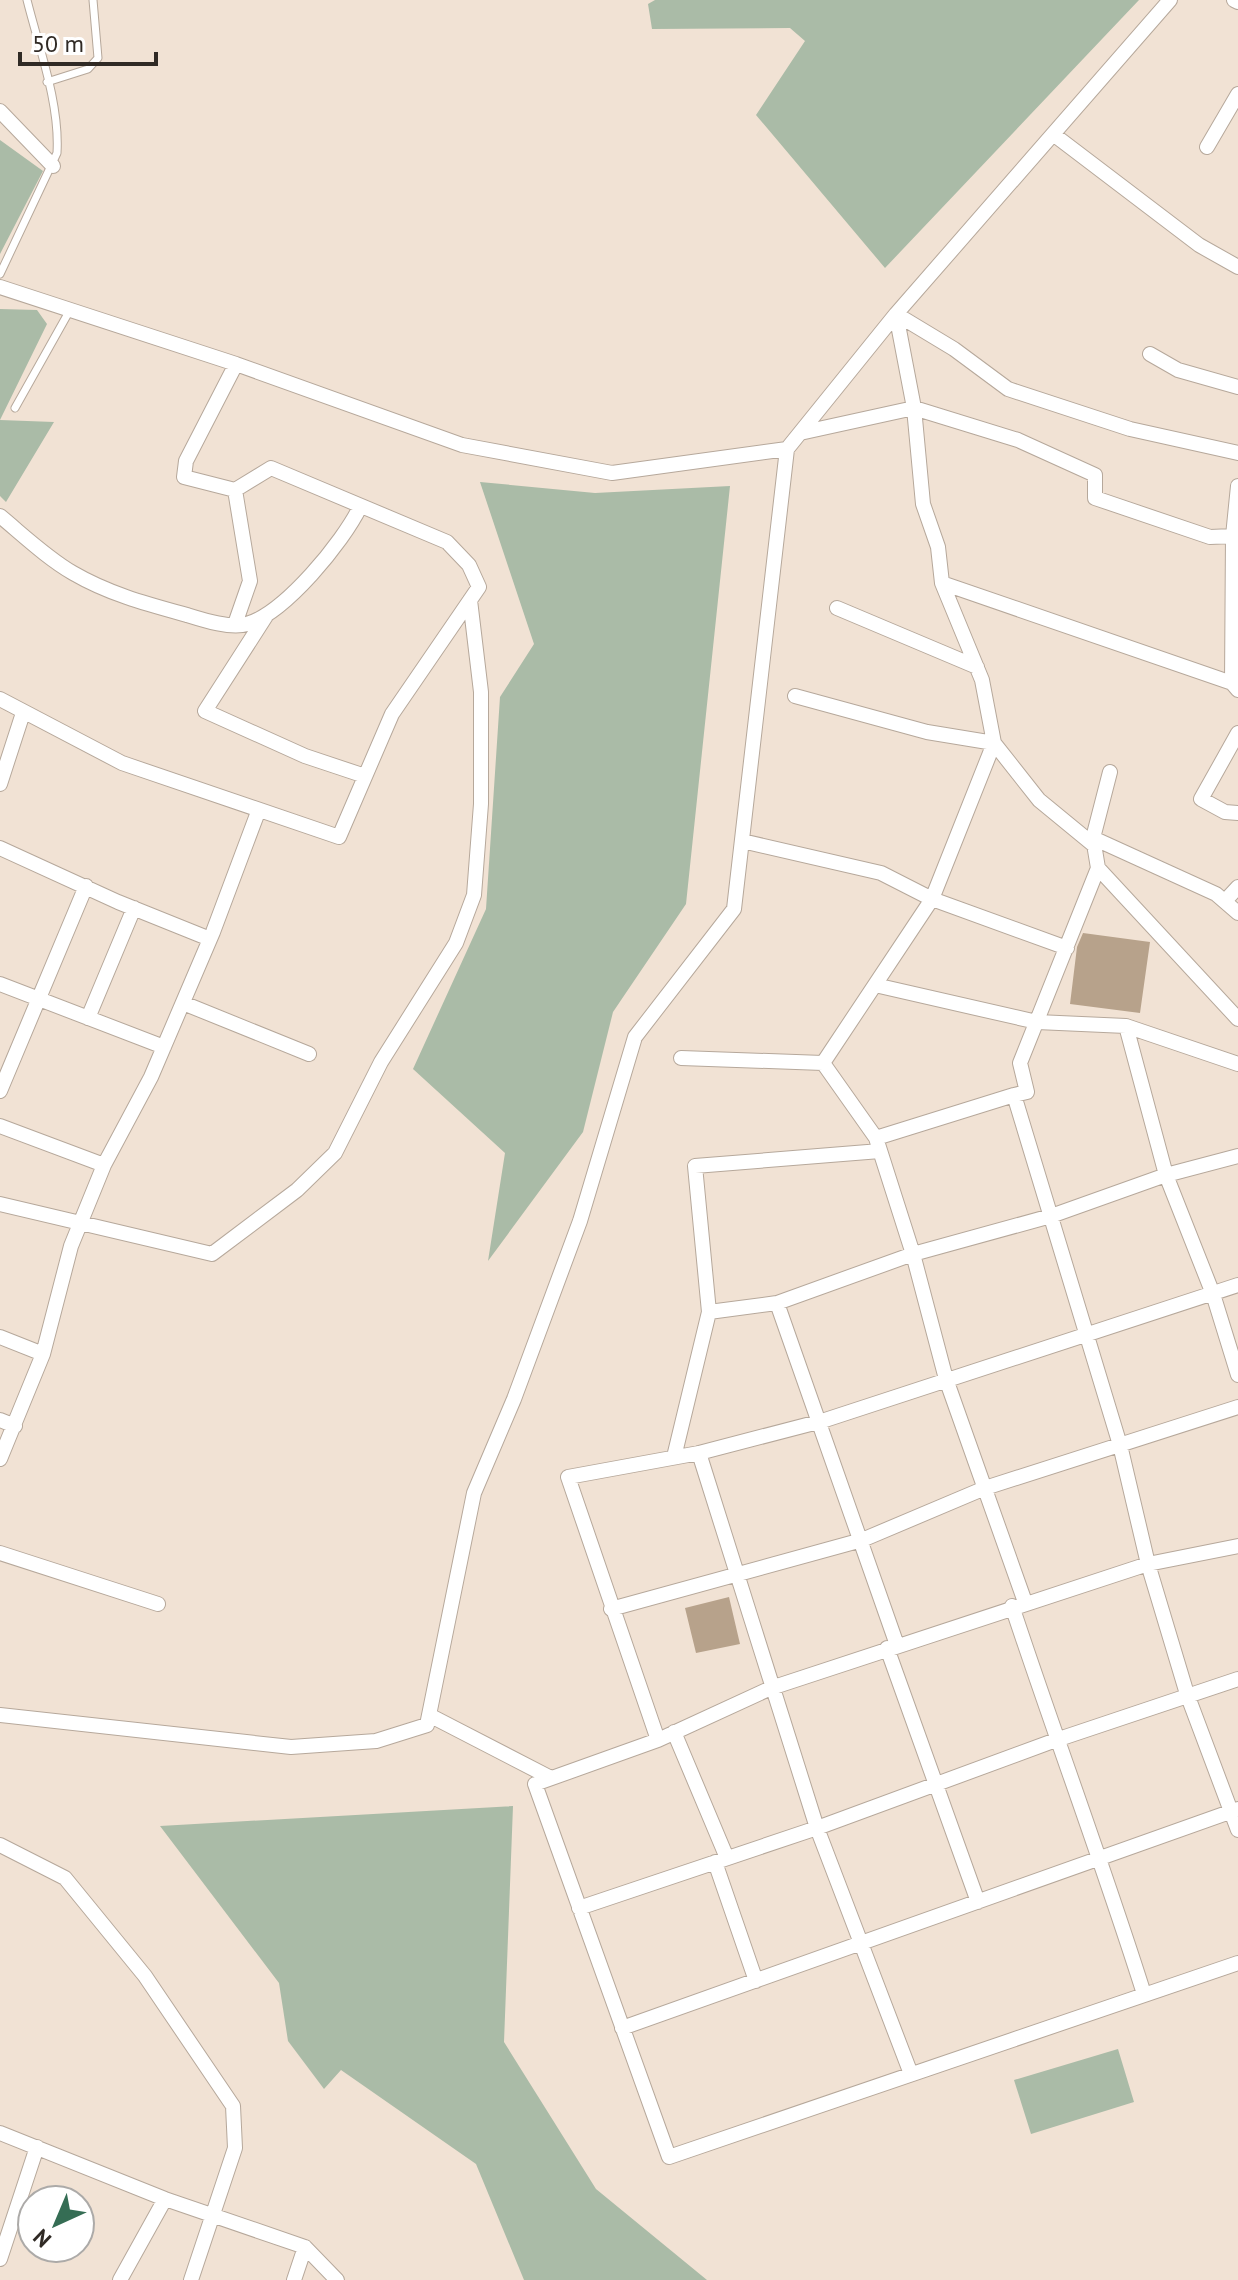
<svg xmlns="http://www.w3.org/2000/svg" width="1238" height="2280" font-family="'PT Sans',sans-serif">
<style>
.green{fill:#aabba7}
.building{fill:#b7a28b}
.lines{fill:none;stroke-linecap:round;stroke-linejoin:round}
.service-casing{stroke:#b6a89b;stroke-width:9}
.minor-casing{stroke:#b6a89b;stroke-width:16}
.service{stroke:#fff;stroke-width:7}
.minor{stroke:#fff;stroke-width:14}
</style>
<rect width="100%" height="100%" fill="#f1e2d4"/>
<path class="green" d="M655,0H1139L885,268L756,115L805,41L790,28L652,29L648,4Z
M0,140L43,171L0,254Z
M0,309L37,310L47,324L0,420L54,422L6,502L0,496Z
M480,482L595,493L730,486L686,904L613,1012L583,1132L488,1261L505,1153L413,1069L486,909L500,697L534,644Z
M513,1806L504,2042L596,2189L707,2280H524L476,2164L341,2070L324,2089L288,2041L279,1983L160,1826Z
M1118,2049L1134,2102L1031,2134L1014,2080Z"/>
<path class="building" d="M1083,933L1150,942L1140,1013L1070,1004L1077,947Z
M729,1597L740,1644L696,1653L685,1608Z"/>
<g class="lines">
<g class="service-casing">
<path id="service" d="M47,82L88,69L98,58L93,0
M0,274L57,153C60,104 39,48 27,0
M15,408L70,310"/>
</g>
<g class="minor-casing">
<path id="minor" d="M1234,0L1238,2
M0,111L53,166
M1053,134L1199,245L1238,267
M1207,147L1238,94
M0,287L236,364L462,445L612,473L787,449L896,314L1170,0
M896,314L914,408L923,504L938,547L942,583L982,680L994,743L1039,800L1095,846
M896,314L954,349L1008,389L1130,429L1238,453
M1150,354L1178,370L1238,387
M800,433L914,408L1018,440L1095,475V498L1210,537L1233,536
M235,490L184,477L186,461L236,364
M0,516C23,535 47,558 73,573C109,594 147,604 187,615C203,620 231,629 247,624C285,613 343,542 360,507
M942,583L1232,683L1238,690
M837,608L977,667
M266,616L205,711L305,756L365,776
M1232,683L1233,536L1238,486
M0,699L122,763L339,837L392,714L479,587L469,565L447,542L271,468L235,490L250,581L235,624
M1238,733L1201,799L1225,812L1238,813
M0,784L23,713
M1093,838L1216,894L1238,913
M742,841L881,873L932,899L1067,948
M0,848L118,902L210,939
M1098,868L1093,838L1110,772
M1225,901L1238,887
M0,984L164,1047
M875,985L1037,1022L1126,1026L1238,1064
M183,1003L309,1054
M88,1018L134,908
M1238,1019L1098,868L1020,1063L1027,1092L1014,1095L1120,1445L1148,1564L1187,1694L1238,1830
M1126,1026L1166,1175L1213,1294L1238,1375
M681,1058L823,1063L932,899L994,743L927,732L795,696
M823,1063L876,1138L913,1254L946,1379L1025,1602
M0,1091L86,886
M0,1126L104,1165
M876,1138L1014,1095
M0,1204L212,1254L297,1190L335,1153L381,1062L456,943L474,895L481,804V692L470,600
M777,1303L897,1645
M709,1312L777,1303L913,1254L1051,1216L1166,1175L1238,1156
M0,1337L43,1354
M0,1420L15,1426
M674,1457L709,1312L695,1166L880,1151
M0,1459L43,1354L71,1246L104,1165L151,1077L213,932L258,812
M1238,1546L1148,1564L771,1688L658,1740L535,1784L669,2157L1238,1963
M0,1553L158,1604
M1012,1606C1055,1736 1103,1864 1144,1994
M611,1609L862,1540L985,1488L1238,1407
M887,1648L978,1902
M0,1715L291,1747L376,1741L427,1725L474,1493L514,1399L580,1221L635,1037L734,909L787,449
M429,1715L551,1778
M674,1732L727,1858
M658,1740L568,1477L699,1453
M0,1845L65,1878L145,1976L233,2106L235,2148L191,2280
M715,1862L756,1981
M579,1908L817,1828L1056,1740L1238,1679
M622,2028L1238,1809
M911,2074L817,1828L699,1453L822,1421L1238,1285
M0,2133L165,2199L305,2247L337,2280
M0,2259L37,2147
M120,2280L165,2199
M294,2280L305,2247"/>
</g>
<use href="#service" class="service"/>
<use href="#minor" class="minor"/>
</g>
<g transform="translate(56 2224) rotate(224)"><circle r="38" fill="#ffffff" stroke="#acaaa8" stroke-width="2"/>
<path d="M0-6L14 30L0 20L-14 30Z" fill="#356d54"/>
<text y="-12" font-size="22" font-weight="bold" text-anchor="middle" fill="#302a25">N</text>
</g>
<path d="M20 52v12h136v-12" fill="none" stroke="#302a25" stroke-width="4"/>
<text x="32" y="52" font-size="24" fill="#302a25" stroke="#ffffff" stroke-width="6" paint-order="stroke">50 m</text>
</svg>
